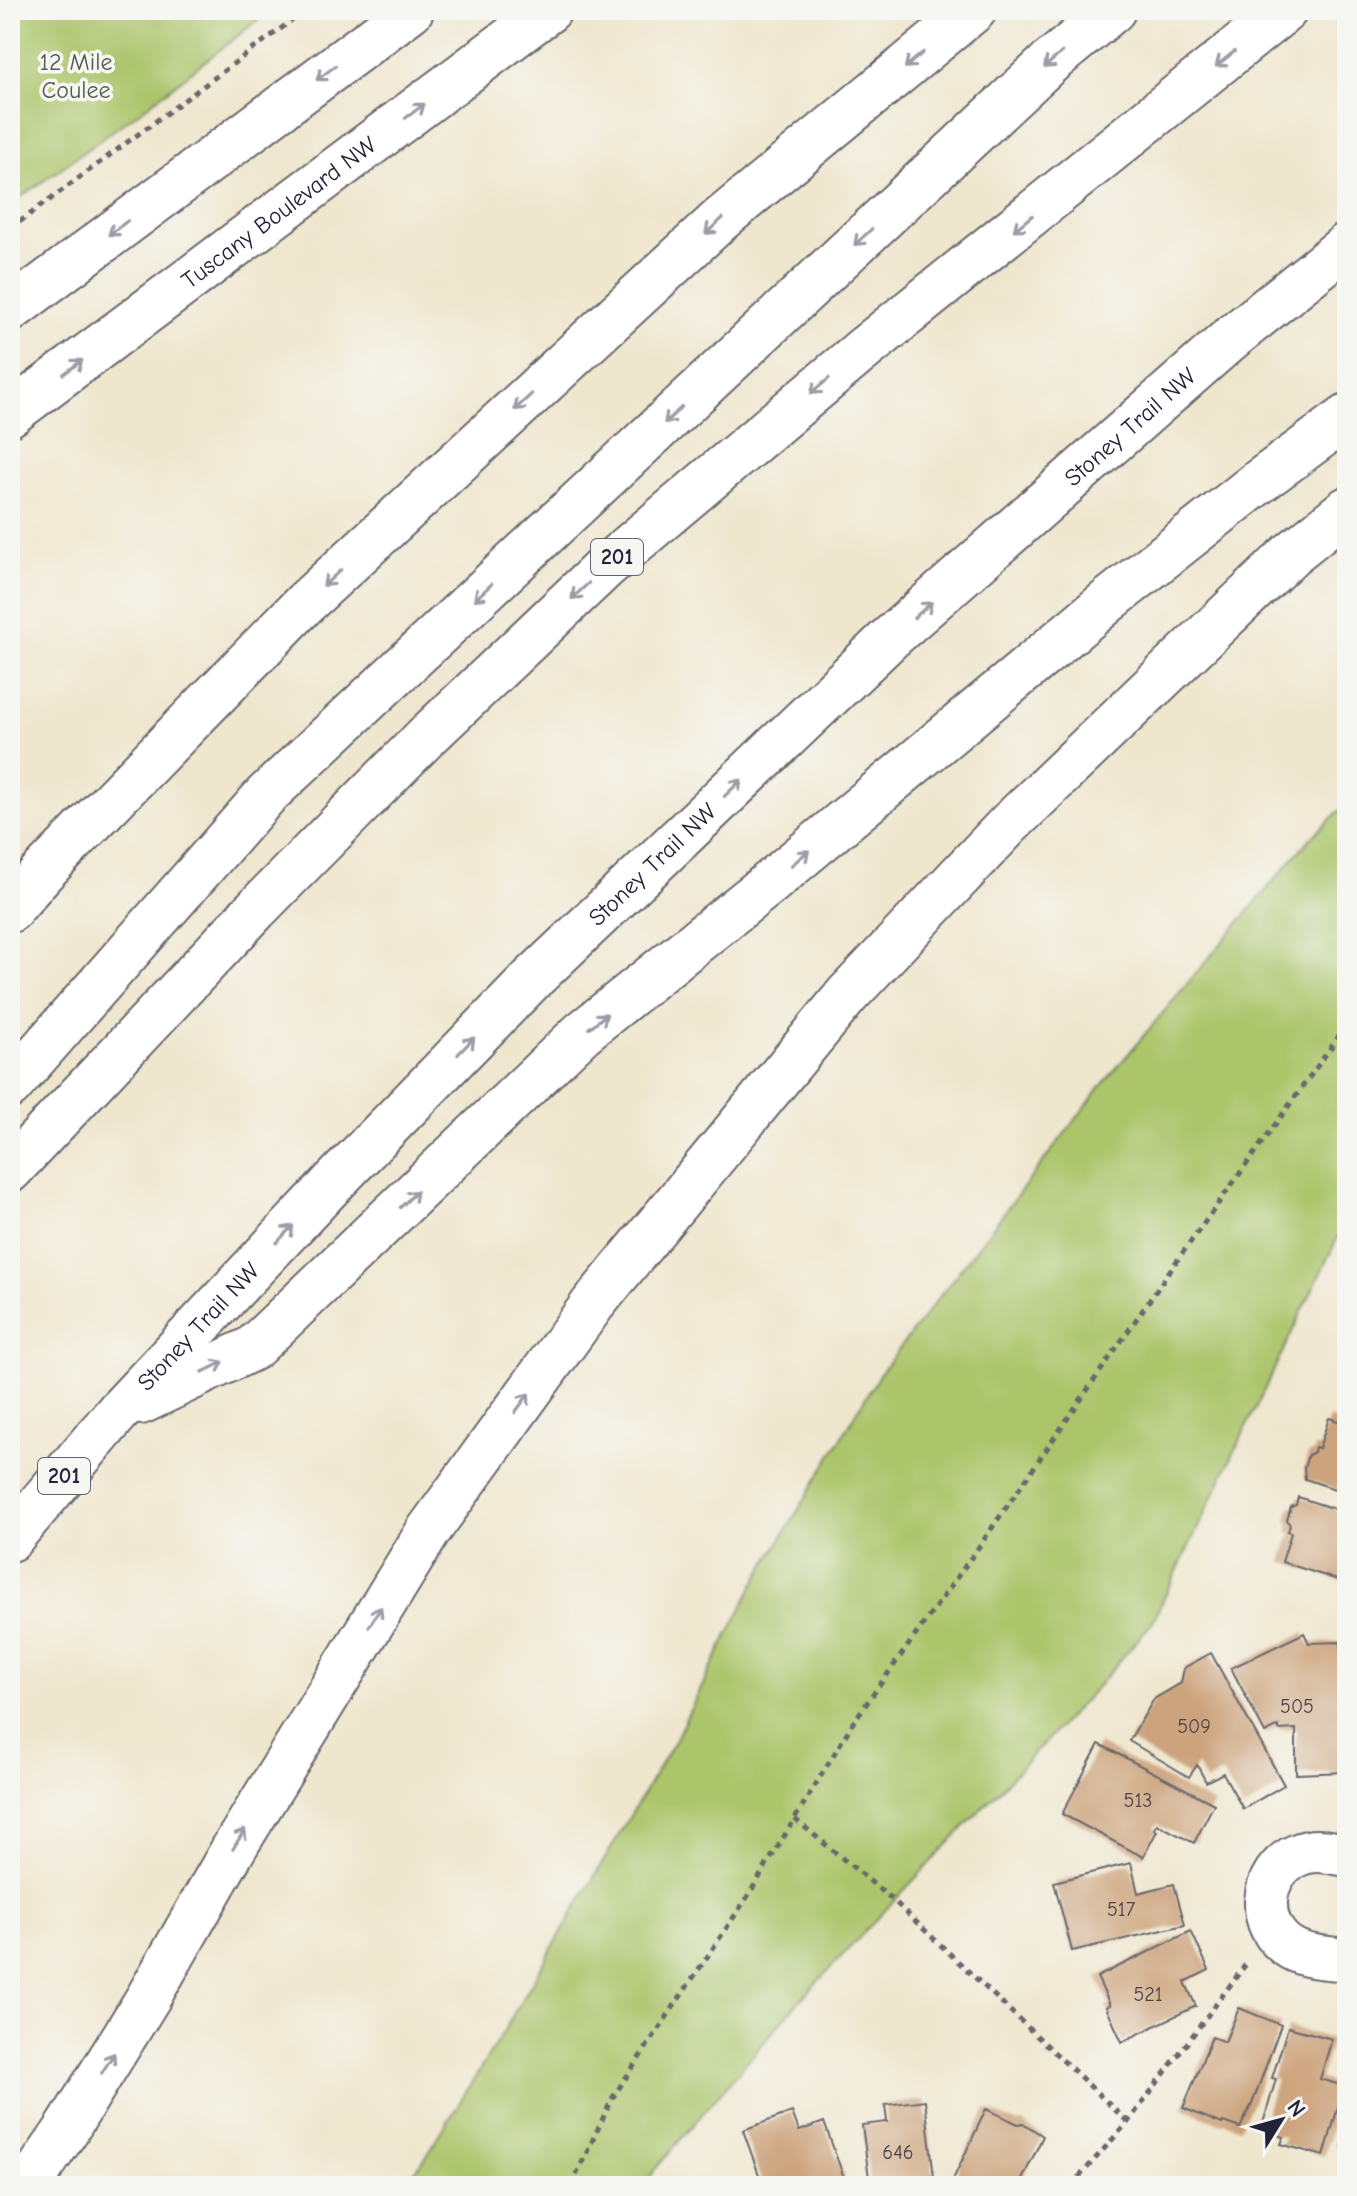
<svg xmlns="http://www.w3.org/2000/svg" width="1357" height="2196" font-family="'Comic Neue',sans-serif">
<style>
.green{fill:#acc56a;stroke:#677452;stroke-width:2}
.building{fill:#cca37b}
.lines{fill:none;stroke-linecap:round;stroke-linejoin:round}
.minor-casing{stroke:#6a676e;stroke-width:46}
.tertiary-casing{stroke:#6a676e;stroke-width:48}
.motorway-casing{stroke:#6a676e;stroke-width:48}
.path{stroke:#6a676e;stroke-width:5;stroke-dasharray:6 6;stroke-linecap:butt}
.minor{stroke:#fff;stroke-width:42}
.tertiary{stroke:#fff;stroke-width:44}
.motorway{stroke:#fff;stroke-width:44}
.oneway{stroke:#9c9ca7}
.labels{text-anchor:middle;dominant-baseline:central;stroke-width:7;stroke-linejoin:round;paint-order:stroke}
.number-label{font-size:20px;fill:#4c424b}
.shield{fill:#f6f6f2;stroke:#626272;stroke-width:2}
.shield-label{font-size:22px;font-weight:bold;fill:#22223b}
.park-label{font-size:24px;fill:#525b4b;stroke:#f6f6f2}
.street-label{font-size:24px;fill:#22223b;stroke:#f6f6f2}
</style>
<rect width="100%" height="100%" fill="#f6f6f2"/>
<filter id="ink" filterUnits="userSpaceOnUse"><feTurbulence type="fractalNoise" baseFrequency=".0125" numOctaves="2"/><feDisplacementMap in="SourceGraphic" scale="16" xChannelSelector="R" yChannelSelector="G"/><feConvolveMatrix kernelMatrix="1 2 1 2 8 2 1 2 1" color-interpolation-filters="sRGB"/></filter>
<filter id="wash" filterUnits="userSpaceOnUse"><feTurbulence type="fractalNoise" baseFrequency=".006" numOctaves="4" result="noise"/><feDisplacementMap in="SourceGraphic" scale="32" xChannelSelector="R" yChannelSelector="G"/><feGaussianBlur stdDeviation="1.8" result="paint"/><feColorMatrix in="noise" values="0 0 0 0 0 0 0 0 0 0 0 0 0 0 0 0 0 1.4 0 .05"/><feComposite in="paint" operator="in"/></filter>
<g filter="url(#wash)">
<rect width="100%" height="100%" fill="#efe6ce"/>
<path class="green" d="M10,10H271L147,106L10,205Z
M1347,803V1218L1152,1623L1096,1688L800,2000L656,2168L645,2186H403L424,2160L502,2034L677,1736L753,1586L879,1375L1103,1084L1305,844Z"/>
<g id="blocks">
<path class="building" d="M1329,1418L1347,1424V1493L1305,1479L1304,1468L1308,1455L1314,1452L1315,1447L1319,1448Z
M1298,1497L1347,1513V1583L1282,1562L1291,1533L1288,1531L1290,1525L1287,1520L1291,1507L1296,1505Z
M1304,1633L1309,1643L1341,1642L1345,1772L1296,1774V1729L1279,1730V1726L1265,1733L1231,1668Z
M1211,1653L1284,1785L1243,1809L1223,1773L1206,1782L1197,1765L1189,1777L1129,1741L1154,1699L1181,1683L1184,1668Z
M1099,1744L1214,1804L1194,1843L1157,1824L1154,1829L1157,1831L1143,1857L1062,1814Z
M1131,1863L1138,1893L1174,1884L1185,1925L1072,1951L1054,1882Z
M1191,1931L1209,1970L1185,1982L1196,2006L1122,2042L1106,2007L1110,2005L1097,1977Z
M1239,2008L1281,2025L1252,2104L1240,2128L1223,2122L1222,2124L1183,2108L1212,2037L1225,2042Z
M1288,2027L1332,2039L1320,2079L1344,2086L1324,2156L1281,2144L1284,2137L1261,2130L1276,2079L1272,2078Z
M925,2100L935,2186H870L862,2125L887,2122L885,2105Z
M986,2109L1018,2124L1023,2123L1043,2136L1019,2186H950Z
M792,2112L799,2131L824,2122L847,2186H763L743,2130Z
M1345,2126H1347V2147H1342Z"/>
</g>
</g>
<g filter="url(#ink)">
<use href="#blocks" fill-opacity="0" stroke="#6a676e" stroke-width="2"/>
<g class="lines">
<g class="minor-casing">
<path id="minor" d="M1347,1855C1331,1852 1314,1848 1298,1855C1259,1871 1254,1928 1292,1949C1308,1958 1330,1958 1347,1960"/>
</g>
<g class="tertiary-casing">
<g id="tertiary">
<path d="M10,310L411,10"/>
<path id="s1" d="M10,414L549,10"/>
</g>
</g>
<g class="motorway-casing">
<g id="motorway">
<path d="M10,910L41,874L304,604L721,219L974,10"/>
<path d="M10,1086L266,795L1049,63L1113,10"/>
<path d="M10,1170L256,909L425,738L604,568L860,352L1285,10"/>
<path d="M141,1402L253,1348L582,1033L771,882L1108,601L1256,484L1347,417"/>
<path id="s2" d="M10,1539L117,1413L333,1183L531,980L889,639L1230,339L1347,245"/>
<path d="M28,2186L67,2129L148,1998L234,1848L429,1530L593,1304L847,995L1009,824L1291,554L1347,509"/>
</g>
</g>
<path class="path" d="M10,229L306,10
M795,1819L894,1901L1128,2122
M571,2186L613,2097L748,1896L854,1721L983,1541L1171,1269L1347,1025
M1071,2186L1128,2122L1246,1964"/>
<use href="#minor" class="minor"/>
<use href="#tertiary" class="tertiary"/>
<use href="#motorway" class="motorway"/>
</g>
<defs><path id="oneway-shaft" d="M-6 0H5M1.5-3L5.5 0L1.5 3" fill="none" stroke-width="1.6" stroke-linecap="round" stroke-linejoin="round" transform="scale(2)"/></defs>
<g class="oneway">
<use href="#oneway-shaft" transform="translate(1225 59) rotate(141)"/>
<use href="#oneway-shaft" transform="translate(914 60) rotate(140)"/>
<use href="#oneway-shaft" transform="translate(1053 60) rotate(139)"/>
<use href="#oneway-shaft" transform="translate(326 73) rotate(143)"/>
<use href="#oneway-shaft" transform="translate(415 111) rotate(-37)"/>
<use href="#oneway-shaft" transform="translate(1023 223) rotate(141)"/>
<use href="#oneway-shaft" transform="translate(714 226) rotate(138)"/>
<use href="#oneway-shaft" transform="translate(118 228) rotate(143)"/>
<use href="#oneway-shaft" transform="translate(863 237) rotate(137)"/>
<use href="#oneway-shaft" transform="translate(73 367) rotate(-37)"/>
<use href="#oneway-shaft" transform="translate(820 386) rotate(140)"/>
<use href="#oneway-shaft" transform="translate(523 402) rotate(137)"/>
<use href="#oneway-shaft" transform="translate(673 415) rotate(137)"/>
<use href="#oneway-shaft" transform="translate(332 578) rotate(137)"/>
<use href="#oneway-shaft" transform="translate(580 591) rotate(137)"/>
<use href="#oneway-shaft" transform="translate(483 592) rotate(137)"/>
<use href="#oneway-shaft" transform="translate(923 610) rotate(-41)"/>
<use href="#oneway-shaft" transform="translate(733 788) rotate(-44)"/>
<use href="#oneway-shaft" transform="translate(800 858) rotate(-40)"/>
<use href="#oneway-shaft" transform="translate(598 1021) rotate(-39)"/>
<use href="#oneway-shaft" transform="translate(466 1046) rotate(-46)"/>
<use href="#oneway-shaft" transform="translate(409 1199) rotate(-44)"/>
<use href="#oneway-shaft" transform="translate(285 1234) rotate(-47)"/>
<use href="#oneway-shaft" transform="translate(213 1367) rotate(-26)"/>
<use href="#oneway-shaft" transform="translate(522 1403) rotate(-54)"/>
<use href="#oneway-shaft" transform="translate(375 1617) rotate(-58)"/>
<use href="#oneway-shaft" transform="translate(239 1839) rotate(-59)"/>
<use href="#oneway-shaft" transform="translate(108 2063) rotate(-58)"/>
</g>
</g>
<g class="labels">
<g class="number-label">
<text x="1297" y="1706">505</text>
<text x="1194" y="1726">509</text>
<text x="1138" y="1800">513</text>
<text x="1121" y="1909">517</text>
<text x="1148" y="1994">521</text>
<text x="898" y="2152">646</text>
</g>
<g class="shield">
<rect x="591" y="539" width="52" height="36" rx="6"/>
<rect x="38" y="1458" width="52" height="36" rx="6"/>
</g>
<g class="shield-label">
<text x="617" y="557">201</text>
<text x="64" y="1476">201</text>
</g>
<g class="park-label">
<text x="76" y="62">12 Mile<tspan x="76" dy="28">Coulee</tspan></text>
</g>
<g class="street-label">
<text stroke="none"><textPath href="#s1" startOffset="336">Tuscany Boulevard NW</textPath></text>
<text stroke="none"><textPath href="#s2" startOffset="1580">Stoney Trail NW</textPath></text>
<text stroke="none"><textPath href="#s2" startOffset="932">Stoney Trail NW</textPath></text>
<text stroke="none"><textPath href="#s2" startOffset="284">Stoney Trail NW</textPath></text>
</g>
</g>
<rect width="1357" height="2196" fill="none" stroke="#f6f6f2" stroke-width="40"/>
<g transform="translate(1281 2120) rotate(53)" stroke="#f6f6f2" stroke-width="6" paint-order="stroke">
<path d="M0-6L14 30L0 20L-14 30Z" fill="#22223b"/>
<text y="-12" font-size="22" font-weight="bold" text-anchor="middle" fill="#22223b">N</text>
</g>
</svg>
